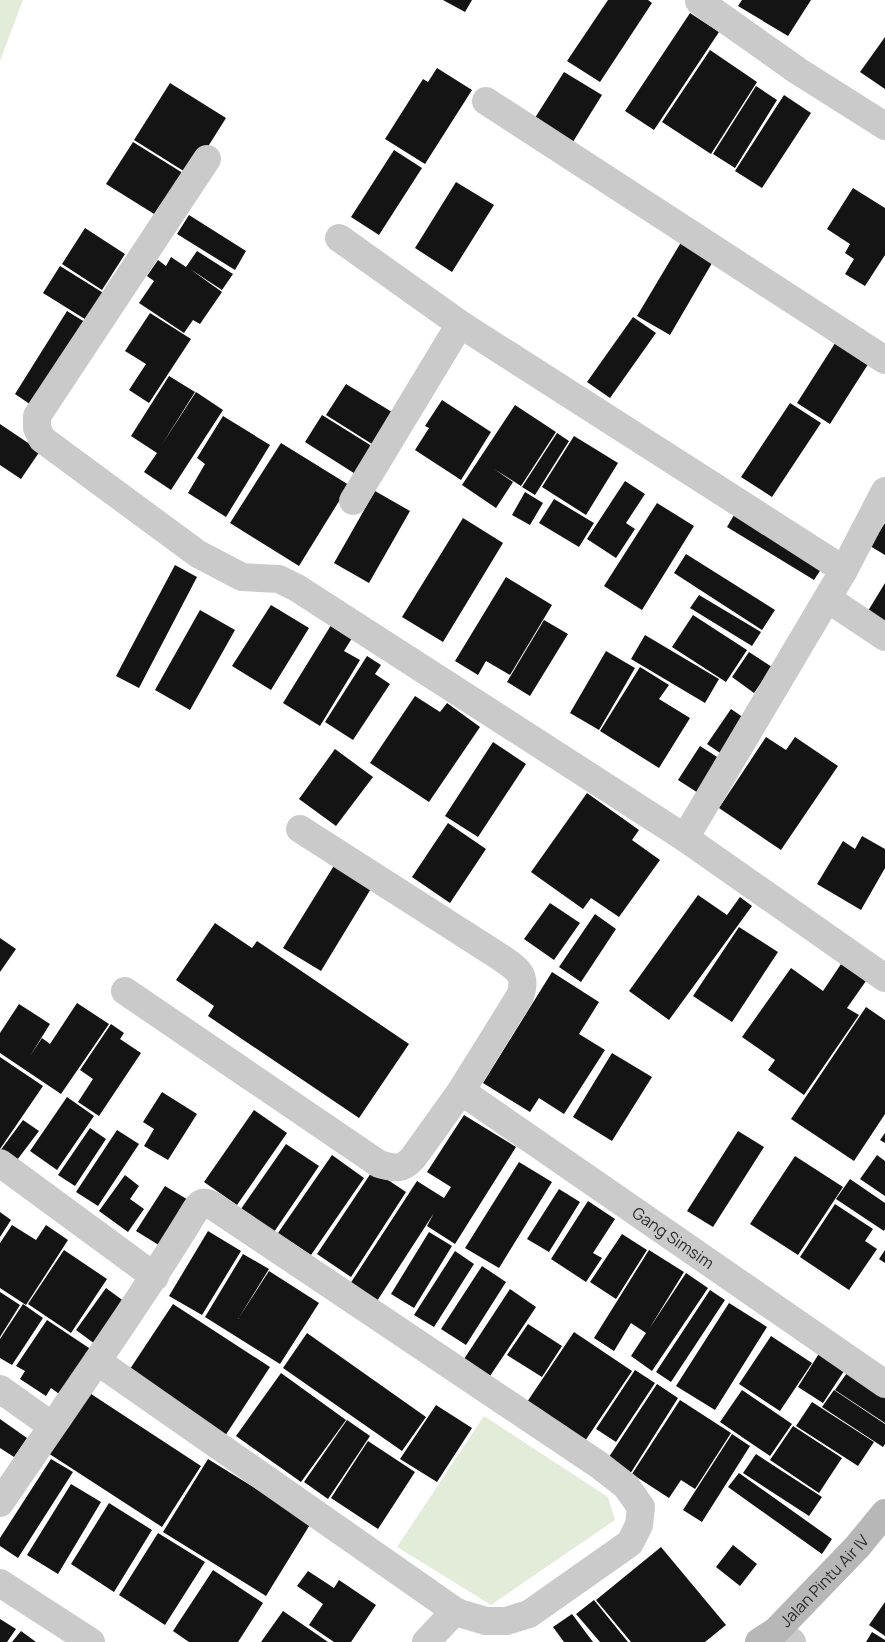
<svg xmlns="http://www.w3.org/2000/svg" width="885" height="1642" font-family="Manrope,sans-serif">
<style>
.green{fill:#e3ebd9}
.building{fill:#141414}
.lines{fill:none;stroke-linecap:round;stroke-linejoin:round}
.minor{stroke:#cacaca;stroke-width:28}
.secondary{stroke:#b7b7b7;stroke-width:28}
.labels{text-anchor:middle;dominant-baseline:central;stroke-width:5;stroke-linejoin:round;paint-order:stroke}
.street-label{font-size:16px;fill:#2d2d2d;stroke:#fff}
</style>
<rect width="100%" height="100%" fill="#fff"/>
<path class="green" d="M0,0H23L0,61Z
M484,1416L608,1497L615,1520L491,1605L397,1547Z"/>
<path class="building" d="M443,0H472L465,12Z
M608,0H648L652,3L600,82L567,61Z
M742,0H811L788,36L738,6Z
M690,13L719,32L654,130L625,111Z
M885,37V89L860,72Z
M710,50L757,82L711,154L662,122Z
M437,68L472,90L425,164L385,139L423,79L428,82Z
M564,72L602,95L571,145L533,121Z
M170,83L226,118L190,175L134,140Z
M756,86L777,100L735,168L713,154Z
M784,95L811,113L762,188L735,171Z
M133,142L186,175L159,217L106,184Z
M394,150L422,168L379,235L351,217Z
M456,182L494,205L452,272L415,248Z
M853,188L885,208V255L865,286L845,274L854,259L845,253L850,244L827,229Z
M189,215L246,251L235,270L177,234Z
M85,228L125,254L102,290L62,264Z
M683,239L715,258L670,335L637,316Z
M197,251L233,274L222,290L190,269L222,292L200,324L193,320L184,333L139,303L154,281L147,276L158,260L166,266L171,257L186,267Z
M60,266L113,299L96,326L43,293Z
M67,311L93,327L40,411L15,394Z
M150,313L191,339L149,403L129,390L146,364L125,351Z
M633,317L656,333L610,398L587,382Z
M839,337L872,358L830,424L797,403Z
M169,376L195,392L161,446L196,392L223,410L171,490L144,472L157,453L131,436Z
M346,384L392,412L372,444L326,415Z
M442,400L491,432L461,480L415,450L429,428L425,426Z
M790,403L821,423L772,497L741,477Z
M515,405L556,432L521,486L494,469L513,482L496,508L462,485Z
M322,415L375,448L357,475L305,442Z
M223,416L270,445L226,517L188,493L205,464L197,458Z
M0,424L40,451L21,479L0,465Z
M557,433L569,441L535,495L522,487Z
M574,436L618,463L586,515L542,487Z
M281,443L349,485L299,566L230,523Z
M625,481L645,494L626,523L635,529L616,558L587,539Z
M375,491L410,511L369,583L334,563Z
M525,492L543,503L530,525L512,515Z
M554,499L594,523L579,547L539,523Z
M657,503L694,526L642,610L604,586Z
M737,510L825,563L814,580L727,527Z
M463,518L503,543L443,642L402,617Z
M885,523V555L870,546Z
M686,554L775,610L762,630L674,573Z
M175,565L197,577L139,688L116,676Z
M506,577L552,605L510,675L486,661L478,675L455,661Z
M885,583V622L868,611Z
M699,595L761,632L752,646L690,608Z
M271,605L309,628L271,690L232,666Z
M200,610L235,630L190,710L155,690Z
M693,615L747,650L726,682L672,647Z
M544,620L568,634L530,696L507,682Z
M333,622L354,635L344,651L360,660L320,726L283,703Z
M645,635L719,679L705,703L631,659Z
M606,651L635,668L599,730L570,713Z
M749,652L772,667L754,693L732,677Z
M367,656L381,665L375,674L390,684L353,740L325,722Z
M640,667L669,685L659,699L690,718L659,768L600,731Z
M415,696L440,712L447,703L480,727L429,802L370,763Z
M731,709L753,724L729,759L707,744Z
M766,737L786,750L795,737L838,766L781,850L719,808Z
M493,742L526,764L478,837L445,816Z
M700,746L728,764L706,798L678,780Z
M335,749L373,777L336,826L299,799Z
M587,793L639,830L632,840L660,860L619,917L591,898L583,909L531,872Z
M448,823L486,849L450,903L412,877Z
M862,836L885,849V868L861,910L817,884L843,841L855,849Z
M335,864L372,887L321,971L283,948Z
M698,895L727,915L740,897L752,906L669,1020L629,991Z
M550,903L580,923L554,960L524,939Z
M595,914L616,929L581,982L559,967Z
M215,923L252,948L257,941L409,1044L359,1118L208,1016L214,1006L176,980Z
M739,927L778,952L732,1022L693,996Z
M0,938L16,949L0,972Z
M841,964L866,981L847,1008L859,1015L804,1095L768,1070L775,1060L742,1037L791,968L823,991Z
M552,972L599,1002L579,1034L605,1050L564,1114L539,1098L530,1112L483,1083Z
M77,1003L109,1024L61,1094L0,1053V1033L19,1004L50,1024L30,1056L42,1038L50,1044Z
M866,1007L885,1020V1114L854,1161L791,1119Z
M111,1024L124,1033L120,1039L141,1053L99,1116L78,1102L93,1079L80,1070Z
M612,1053L652,1077L612,1141L573,1117Z
M0,1057L43,1086L0,1149Z
M162,1092L197,1114L168,1160L144,1146L154,1129L143,1122Z
M67,1097L94,1116L57,1170L30,1151Z
M254,1110L287,1133L237,1205L204,1182Z
M464,1115L516,1147L455,1244L427,1226L434,1213L377,1301L350,1284L417,1181L444,1198L451,1187L427,1172Z
M23,1120L39,1131L14,1164L0,1151Z
M90,1128L106,1139L75,1186L58,1175Z
M117,1130L139,1144L98,1206L76,1192Z
M738,1131L764,1147L713,1227L687,1211Z
M885,1133V1143L880,1140Z
M286,1144L319,1166L274,1232L241,1209Z
M332,1155L364,1178L311,1255L278,1233Z
M877,1155L885,1161V1196L860,1179Z
M795,1156L843,1187L798,1255L750,1224Z
M519,1162L552,1182L499,1268L465,1248Z
M373,1170L406,1192L351,1277L317,1254Z
M125,1175L139,1186L130,1199L144,1209L128,1232L99,1211Z
M850,1179L885,1203V1229L884,1231L836,1199Z
M165,1186L190,1201L162,1247L136,1231Z
M559,1189L580,1202L549,1252L527,1239Z
M588,1201L615,1219L593,1253L602,1258L586,1282L551,1259Z
M835,1204L873,1229L865,1241L877,1249L849,1290L800,1257Z
M0,1212L11,1220L0,1237Z
M12,1225L36,1240L46,1225L68,1240L26,1305L0,1288V1243Z
M208,1231L241,1251L202,1315L169,1296Z
M429,1232L452,1246L414,1308L391,1294Z
M622,1234L647,1250L616,1299L590,1282Z
M64,1250L107,1279L71,1333L28,1304Z
M649,1250L684,1272L649,1329L686,1273L708,1288L652,1371L631,1356L646,1333L631,1323L614,1351L594,1338Z
M885,1250V1263L879,1259Z
M455,1251L474,1264L434,1327L414,1315Z
M243,1254L269,1269L238,1319L269,1271L319,1303L280,1364L205,1317Z
M482,1266L506,1282L466,1345L441,1329Z
M106,1288L125,1302L95,1344L76,1330Z
M510,1289L536,1307L490,1376L464,1359Z
M710,1290L725,1300L671,1382L656,1372Z
M0,1292L20,1305L0,1337Z
M729,1303L767,1327L715,1410L676,1386Z
M23,1304L43,1318L12,1365L0,1358V1339Z
M173,1304L270,1367L225,1436L128,1372Z
M47,1320L92,1350L62,1396L51,1388L46,1396L20,1379L25,1371L16,1366Z
M528,1324L562,1346L542,1377L507,1355Z
M574,1332L632,1371L585,1441L527,1402Z
M307,1333L426,1417L402,1451L283,1368Z
M771,1336L812,1363L780,1411L739,1384Z
M820,1352L846,1368L823,1403L798,1387Z
M635,1370L655,1383L616,1442L596,1429Z
M849,1370L885,1394V1423L835,1390Z
M281,1373L346,1420L301,1482L236,1436Z
M657,1384L678,1398L630,1474L607,1460Z
M742,1390L792,1424L770,1456L720,1422Z
M834,1390L885,1424V1444L883,1447L822,1407Z
M88,1392L201,1466L162,1527L48,1453Z
M680,1400L731,1433L695,1489L681,1480L669,1498L632,1474Z
M812,1402L874,1442L858,1466L796,1426Z
M436,1405L472,1428L437,1482L400,1459Z
M0,1419L27,1438L14,1457L0,1448Z
M347,1420L370,1436L328,1499L304,1482Z
M793,1426L842,1458L819,1493L770,1460Z
M732,1434L750,1446L702,1522L683,1510Z
M368,1441L415,1472L378,1529L331,1498Z
M756,1454L822,1497L809,1516L743,1473Z
M51,1459L73,1472L18,1558L0,1546V1538Z
M208,1459L311,1523L266,1596L163,1532Z
M739,1473L832,1539L822,1554L728,1487Z
M71,1484L101,1502L58,1574L27,1555Z
M109,1503L152,1530L114,1592L71,1564Z
M158,1533L205,1562L165,1625L119,1595Z
M733,1545L757,1564L740,1586L716,1567Z
M661,1547L726,1625L705,1642H631L596,1600Z
M213,1570L263,1603L238,1642H189L173,1631Z
M308,1571L334,1588L339,1580L376,1605L351,1642H334L309,1625L323,1604L297,1586Z
M594,1600L628,1642H600L576,1614Z
M885,1602V1636L869,1625Z
M283,1611L328,1642H261Z
M572,1614L593,1642H564L553,1627Z
M0,1619L16,1629L7,1642H0Z
M21,1631L36,1642H12Z
M872,1632L885,1640V1642H866Z"/>
<g class="lines">
<g class="minor">
<path d="M699,1L798,71L885,126"/>
<path d="M486,101L885,360"/>
<path d="M207,159L37,416V428L42,439L198,554L242,577L279,579L297,588L685,838L885,978"/>
<path d="M339,238L460,324L844,570L685,838"/>
<path d="M353,501L460,324"/>
<path d="M844,570L885,491"/>
<path d="M828,599L885,637"/>
<path d="M125,991L379,1164C395,1168 401,1171 413,1158L461,1091L520,996C528,974 516,968 500,957L300,829"/>
<path id="s1" d="M461,1091L885,1384"/>
<path d="M0,1163L155,1277"/>
<path d="M0,1389L52,1426"/>
<path d="M0,1503C66,1405 135,1310 196,1209C200,1203 203,1201 210,1204L599,1465L626,1486L641,1507L639,1525L630,1543L529,1614L506,1621H486L462,1614L455,1611L97,1361"/>
<path d="M0,1583L91,1642"/>
<path d="M776,1631L792,1642"/>
<path d="M426,1642L455,1611"/>
</g>
<path class="secondary" id="s2" d="M759,1642L776,1631L857,1547L885,1513"/>
</g>
<g class="labels">
<g class="street-label">
<text stroke="none"><textPath href="#s1" startOffset="258">Gang Simsim</textPath></text>
<text stroke="none"><textPath href="#s2" startOffset="90">Jalan Pintu Air IV</textPath></text>
</g>
</g>
</svg>
